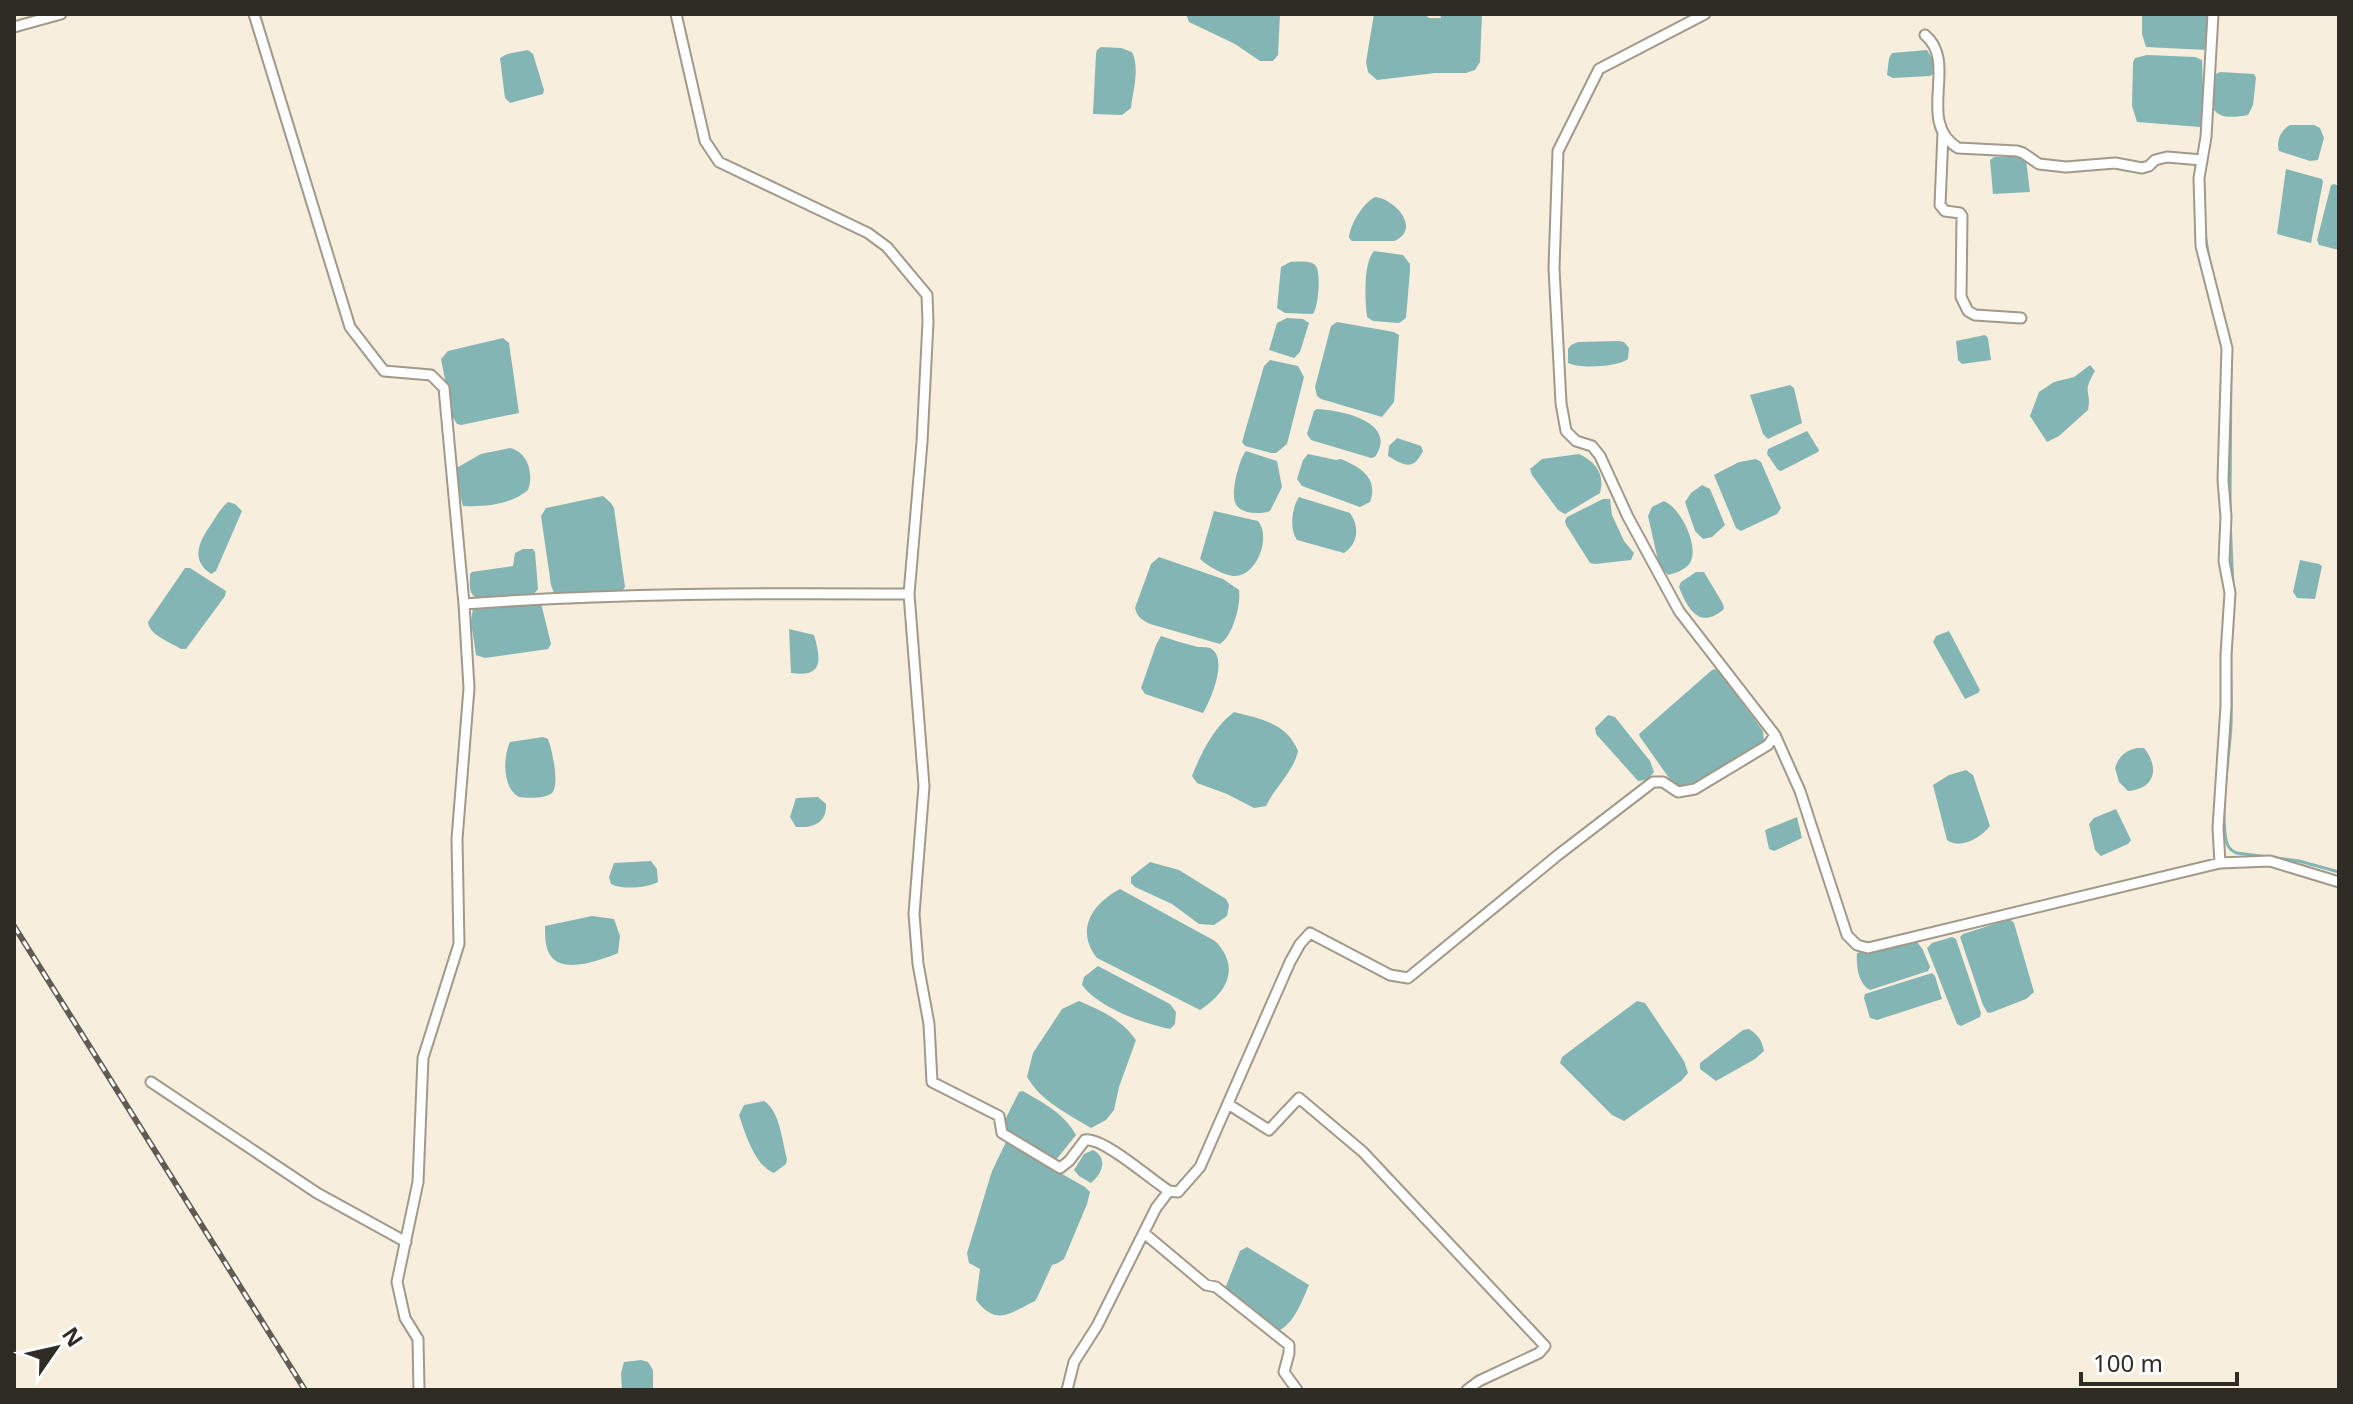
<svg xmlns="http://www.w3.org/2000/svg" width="2353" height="1404" font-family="'Noto Sans',sans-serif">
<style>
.water{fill:#84b5b5}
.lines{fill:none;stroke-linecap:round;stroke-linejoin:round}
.stream{stroke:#84b5b5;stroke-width:3}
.street-casing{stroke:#a1998a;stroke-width:13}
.street{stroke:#fff;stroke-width:9}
.rail-casing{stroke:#615c53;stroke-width:6}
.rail{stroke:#fff;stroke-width:3;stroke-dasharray:9;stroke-linecap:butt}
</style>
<rect width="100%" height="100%" fill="#f7eede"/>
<path class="water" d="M1186,14H1280L1278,55L1273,61H1260L1235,44L1189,22Z
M1374,14H1425L1429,18H1441L1440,14H1482L1480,62L1475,70L1466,73H1435L1377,80L1368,72L1366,62Z
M2142,14H2210L2208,48L2206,50L2146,47L2142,34Z
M1101,47L1121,48L1132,52C1140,69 1133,90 1131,108L1122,115L1093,114L1096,54L1097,50Z
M528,50L533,54L544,90L543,94L510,103L505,98L500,58L507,54Z
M1927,50L1933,60V74L1930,76L1893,78L1887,75L1889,58L1892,53Z
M2147,55L2195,57L2202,60L2204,118L2200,127L2137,122L2132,106L2133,62L2135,58Z
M2220,72L2254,74L2256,78L2253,105L2248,115C2236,117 2219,120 2213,108L2214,75Z
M2290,125H2314L2320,128L2324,138L2318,160L2310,161L2279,151C2276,140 2281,130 2290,125Z
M2019,156L2026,160L2030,192L1993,194L1990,160L1994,157Z
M2286,169L2322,179L2323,182L2311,243L2277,234Z
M2334,184L2339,186V250L2319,245L2317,240L2331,185Z
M1375,197C1395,199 1422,229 1394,241H1352L1349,238C1350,224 1363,203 1375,197Z
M1374,251L1403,255L1410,264V271L1406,318L1399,323L1373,321L1367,317C1365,301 1363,263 1374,251Z
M1290,262C1296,262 1310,260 1315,265C1322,271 1318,308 1313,314L1285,313L1277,308L1281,267Z
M1287,318L1303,319L1309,323L1300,352L1294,358L1269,350L1277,323Z
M1337,322L1394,332L1399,335L1394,402L1382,417L1321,399L1317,396L1315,387L1331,326Z
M1985,335L1988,338L1991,360L1962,364L1958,360L1956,341Z
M503,338L509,343L519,413L461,425L457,424L452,416L441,359L448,351Z
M1619,341L1624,342L1629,348L1628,359C1617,367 1581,369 1568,363V349L1571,345L1578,342Z
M1270,360L1298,366L1304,377L1287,444L1276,453H1271L1245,446L1242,442L1264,366Z
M2090,365L2095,371C2081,395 2092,389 2088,410L2059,436L2047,442L2030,416L2039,392L2054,382L2074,377Z
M1790,385L1794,388L1802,423L1768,439L1763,434L1750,395Z
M1317,409C1341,410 1399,422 1375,457L1371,458L1311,440L1307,434L1314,411Z
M1807,431L1819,450L1818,452L1781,471L1778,470L1767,454L1768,449Z
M1397,438L1421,446L1423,451C1413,471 1405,466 1388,456L1389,446Z
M510,448C528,452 534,474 528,490C510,505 485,507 463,506L455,476L458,467L481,454Z
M1246,451L1277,461L1282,487L1270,511C1261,515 1238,514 1235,502C1231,492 1239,459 1246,451Z
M1308,454L1336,460L1341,459C1360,467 1379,478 1370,502L1360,507L1302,486L1297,479L1303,460Z
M1579,454C1596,462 1605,474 1600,493L1565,514L1558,510L1532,475L1530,469L1542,459Z
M1756,459L1761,462L1781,508L1777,514L1741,531L1736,528L1714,475L1739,462Z
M1702,485L1710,489L1725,525L1712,537L1703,539L1695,531L1685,502L1691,493Z
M603,496L611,503L614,508L625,587L622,591L614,592L560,595L554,593L551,585L541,516L546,508Z
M1299,497L1350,513C1360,527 1358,544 1344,553L1297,540C1289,529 1292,507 1299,497Z
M1603,499H1610L1612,515L1624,541L1634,553L1631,560L1595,564L1590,563L1566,525L1565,521L1567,517Z
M1664,501C1680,507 1700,546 1690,563C1685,570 1676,573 1668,575L1659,565L1648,516L1652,507Z
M228,502L235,504L242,511L216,571L211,574C189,559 200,540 212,523C217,515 221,508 228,502Z
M1214,511L1258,521C1271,536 1258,575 1235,576C1224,576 1208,566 1200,559Z
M523,549H533L535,552L538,589L532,596L476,598C468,593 470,583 470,574L472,572L513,566L515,553Z
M1159,557L1223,579L1239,590C1241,605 1233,636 1220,644L1150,624C1142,620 1137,617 1135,608L1151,564Z
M2300,560L2319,564L2322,566L2315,599L2297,598L2293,592Z
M185,568H190L226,591L225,596L186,649H181C170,642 149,635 148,622Z
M1696,572H1704L1723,604L1724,609C1700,630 1688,610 1679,587L1681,582Z
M541,603L551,644L548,649L485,658L476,655L471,622L473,608L482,606Z
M789,629L814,635C821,659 824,678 791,673Z
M1949,631L1980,690L1978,693L1965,699L1933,642L1936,636Z
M1161,636C1173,640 1186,644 1198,647C1200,647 1208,647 1210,648C1229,657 1211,700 1203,713L1145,694L1141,688L1156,645Z
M1715,669L1722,675L1763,731L1764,741L1760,745L1688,787L1680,788L1674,785L1640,737L1639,734L1712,670Z
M1234,712C1261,719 1287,723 1298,751C1294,771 1275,787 1266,806L1254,808L1227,794L1197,783L1192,776C1201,753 1214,727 1234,712Z
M1608,715L1615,717L1650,761L1654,772L1647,780L1638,781L1596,734L1595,728Z
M543,737L548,739C552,749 560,785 552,793C545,799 527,798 519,797C502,788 503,757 510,742Z
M2137,748H2144C2160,768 2155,789 2128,791L2119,782L2115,768C2119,756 2125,751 2137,748Z
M1966,770L1973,775L1990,826C1981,838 1959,850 1947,840L1933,785L1949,775Z
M818,797L826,804C827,823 813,828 796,827L790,817L796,798Z
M2116,809L2131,840L2128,844L2101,856L2095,850L2089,824L2094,818Z
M1797,817L1802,838L1774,851L1769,849L1765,830Z
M651,861L657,869L658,882C647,888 623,890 611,884L609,877L614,863Z
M1150,862L1179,870L1226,899L1229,905L1227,916L1214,925L1199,924L1172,904L1135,887L1131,883V877Z
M1120,889L1215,941C1241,967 1227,993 1200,1010L1097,958C1075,930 1092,904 1120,889Z
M592,916L614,919L620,936L618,953C601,960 558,977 548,951C545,944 545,934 545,926Z
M2010,919L2014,923L2034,992L2026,999L1990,1013L1987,1012L1983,1005L1960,937L1963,934Z
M1952,937L1956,939L1981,1013L1980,1017L1961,1026L1957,1024L1927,948L1932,943Z
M1915,939L1923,950L1930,967L1928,971L1870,990C1858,984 1856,965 1857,953Z
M1098,966L1170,1004L1176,1012L1175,1024L1170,1029C1142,1023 1099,1008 1082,985L1084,977Z
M1932,973L1935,976L1942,999L1877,1020L1870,1018L1864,998L1865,994Z
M1079,1001C1102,1011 1121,1019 1136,1040L1119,1087L1114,1110L1106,1120L1091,1128C1068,1114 1041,1101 1027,1077L1033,1053L1062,1009Z
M1637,1001L1645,1003L1684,1061L1688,1073L1681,1081L1624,1121L1612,1115L1560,1063L1562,1057Z
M1749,1029C1758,1035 1762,1040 1764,1051L1755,1059L1716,1081L1700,1069V1063L1743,1030Z
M1023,1091C1043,1103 1064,1113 1076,1135L1056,1160L1050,1158L1004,1129V1122L1019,1092Z
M764,1101C780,1111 782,1141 787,1159L786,1164L774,1173C755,1166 745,1133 739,1115L744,1105Z
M1006,1142L1085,1187L1090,1192L1087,1204L1064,1259L1058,1263L1052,1265L1037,1298L1035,1301C1010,1313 997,1327 976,1300L980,1269L969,1263L967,1253L992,1171Z
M1093,1150C1108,1158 1103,1173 1091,1183L1079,1176L1074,1170L1084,1154Z
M1247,1247L1309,1285C1302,1301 1294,1324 1278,1331L1224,1291L1240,1251Z
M641,1360L648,1362L653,1370V1390H622L621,1373L624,1362Z"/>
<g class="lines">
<path class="stream" d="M2205,234L2209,258
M2230,508L2231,355
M2230,519L2233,588
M2231,643C2230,671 2232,698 2231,726C2229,761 2221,798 2225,833C2226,843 2228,850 2237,853L2299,861L2339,872"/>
<g class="street-casing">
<path id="street" d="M254,14L350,327L384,371L431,375L444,388L464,604L469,688L457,839L459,944L423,1058L418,1182L397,1282L405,1318L418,1339L419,1390
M676,14L705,141L719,162L868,233L887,247L927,295L928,322L922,442L909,594L924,786L914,914L918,964L929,1024L932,1082L999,1116L1002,1133L1060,1168L1069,1161L1085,1140C1103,1137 1150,1179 1169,1191
M2213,14L2206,137L2199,178L2201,246L2227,348L2223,480L2226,517L2224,561L2230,593L2226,655V706L2218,828L2220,863
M14,27L61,14
M1925,35C1959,63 1915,121 1958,148L2017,151L2023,153L2039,164L2066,167L2115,163L2142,168L2149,166L2155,160L2167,157L2202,160
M1943,133L1940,205L1945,211L1960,213L1962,216L1961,297L1968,311L1975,315L2021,318
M464,604C612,593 760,593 909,594
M1775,735L1800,791L1847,935L1857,945L1868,948L2220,863L2270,861L2339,882
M151,1082L317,1193L406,1242
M1228,1104L1269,1130L1299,1098L1363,1152L1545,1346L1539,1353L1479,1381L1467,1390
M1144,1233L1206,1285L1216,1287L1289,1345V1353L1284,1372L1297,1390
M1067,1390L1074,1362L1097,1326L1156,1208L1169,1191L1178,1192L1200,1167L1290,962L1300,944L1310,933L1390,975L1408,978L1558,855L1653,782H1663L1678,792L1695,789L1768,745L1775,735L1679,611L1628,517L1600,456L1592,446L1576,441L1566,431L1561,403L1554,268L1558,151L1599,69L1705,14"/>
</g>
<use href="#street" class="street"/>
<g class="rail-casing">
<path id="rail" d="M14,926L305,1390"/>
</g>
<use href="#rail" class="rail"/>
</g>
<rect width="2353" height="1404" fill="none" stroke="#2f2c25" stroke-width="32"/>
<g transform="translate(56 1348) rotate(56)" stroke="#ffffff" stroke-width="6" paint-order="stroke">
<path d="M0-6L14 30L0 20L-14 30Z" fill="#2f2c25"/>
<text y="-12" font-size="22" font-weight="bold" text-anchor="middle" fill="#2f2c25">N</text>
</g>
<path d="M2081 1372v12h156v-12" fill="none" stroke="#2f2c25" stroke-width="4"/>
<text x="2093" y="1372" font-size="24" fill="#2f2c25" stroke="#ffffff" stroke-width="6" paint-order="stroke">100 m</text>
</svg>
